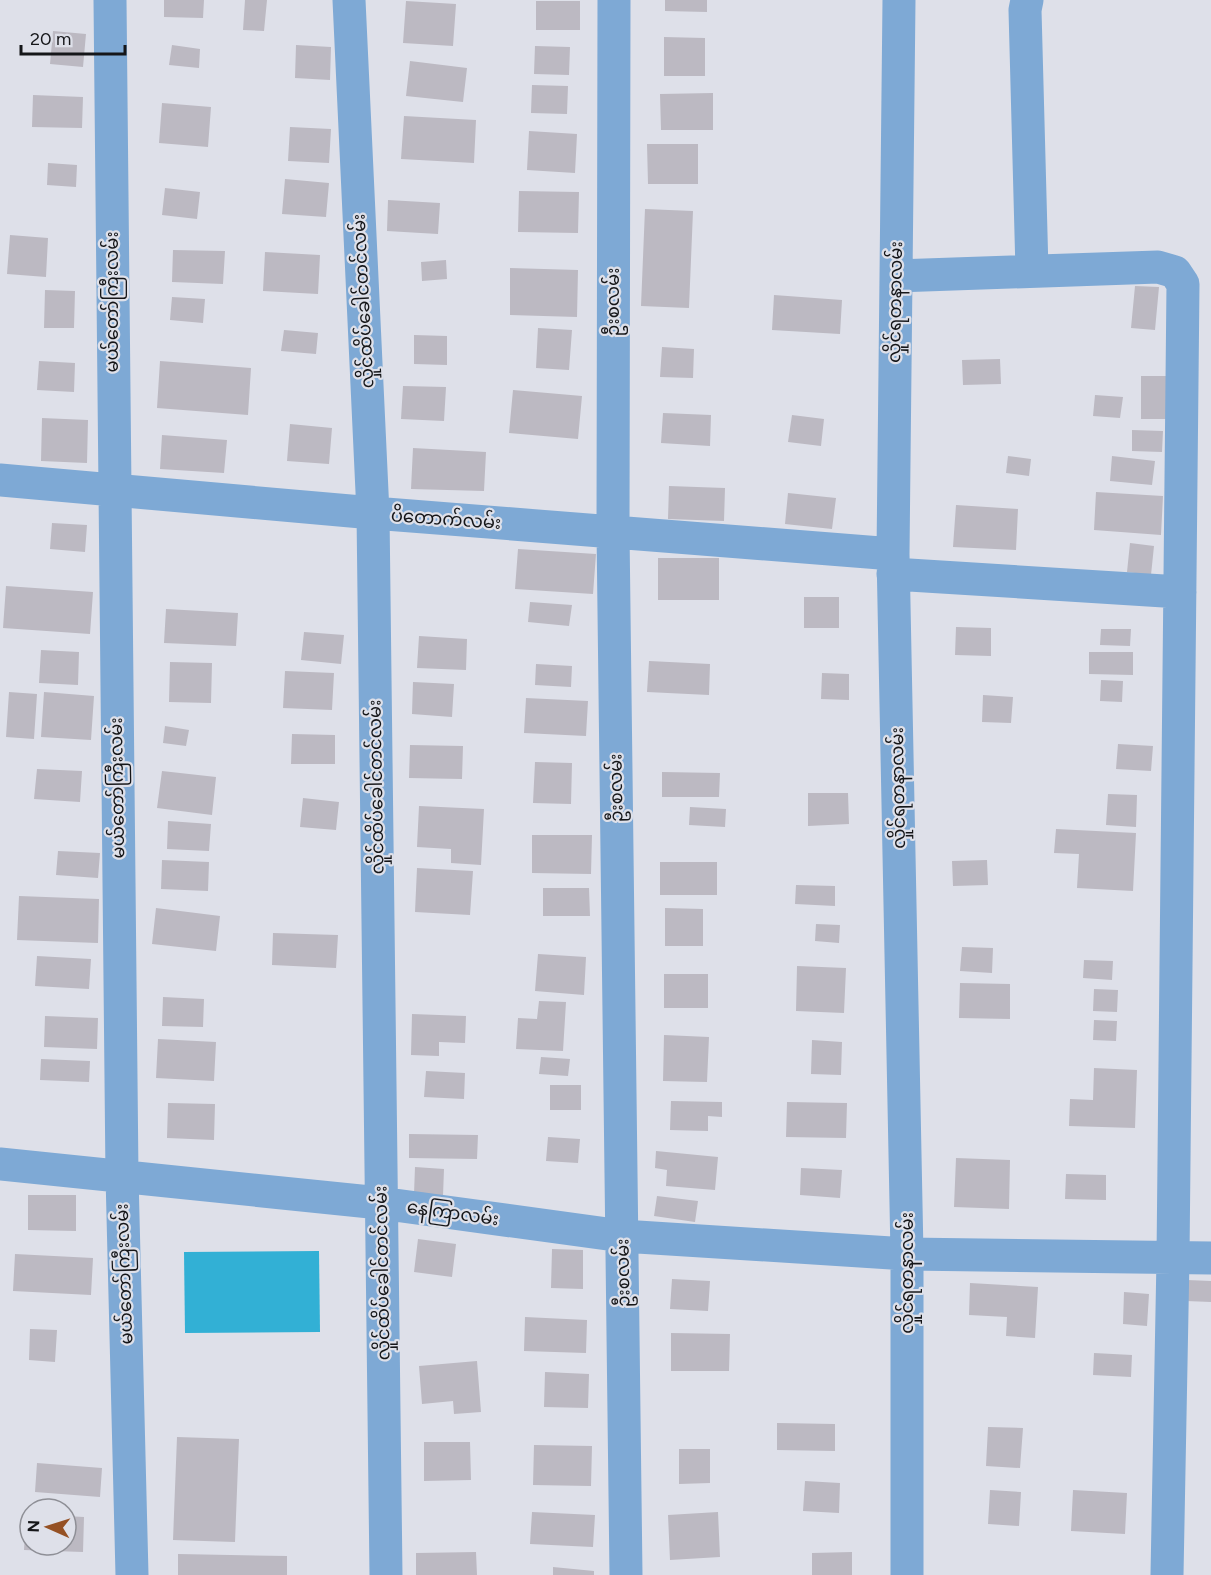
<svg xmlns="http://www.w3.org/2000/svg" width="1211" height="1575" font-family="Figtree,'Noto Sans Myanmar',sans-serif">
<style>
.water{fill:#32b0d5}
.building{fill:#bcb9c2}
.lines{fill:none;stroke-linecap:round;stroke-linejoin:round}
.minor{stroke:#7ea9d5;stroke-width:33}
.labels{text-anchor:middle;dominant-baseline:central;stroke-width:4.5;stroke-linejoin:round;paint-order:stroke}
.street-label{font-size:18px;fill:#151619;stroke:#dee0e9}
</style>
<rect width="100%" height="100%" fill="#dee0e9"/>
<path class="water" d="M319,1251L320,1332L185,1333L184,1252Z"/>
<path class="building" d="M164,0H204L203,18L164,17Z
M245,0H267L264,31L243,30Z
M665,0H707V12L665,11Z
M406,1L456,4L453,46L403,43Z
M536,1H580V30H536Z
M53,31L86,34L83,67L50,64Z
M664,37L705,38V76H664Z
M172,45L200,49L199,68L169,65Z
M296,45L331,47L330,80L295,78Z
M535,46L570,47L569,75L534,74Z
M410,61L467,68L463,102L406,96Z
M532,85L568,86L567,114L531,113Z
M713,93V130H661L660,94Z
M33,95L83,97L82,128L32,127Z
M162,103L211,107L208,147L159,143Z
M404,116L476,120L474,163L401,159Z
M290,127L331,129L329,163L288,161Z
M529,131L577,134L575,173L527,170Z
M647,144H698V184H648Z
M48,163L77,165L76,187L47,185Z
M285,179L329,183L326,217L282,214Z
M165,188L200,192L197,219L162,215Z
M519,191L579,192L578,233L518,232Z
M388,200L440,203L438,234L387,231Z
M645,209L693,211L689,308L641,306Z
M10,235L48,238L46,277L7,274Z
M173,250L225,251L223,284L172,282Z
M265,252L320,255L318,294L263,291Z
M446,260L447,279L422,281L421,262Z
M510,268L578,270L577,317L510,315Z
M1135,286L1159,287L1155,330L1131,328Z
M45,290L75,291L74,328H44Z
M774,295L842,300L840,334L772,330Z
M172,297L205,299L203,323L170,320Z
M538,328L572,330L569,370L536,368Z
M284,330L318,333L316,354L281,351Z
M414,335L447,336V365L414,364Z
M662,347L694,349L693,378L660,377Z
M1000,359L1001,384L963,385L962,360Z
M39,361L75,363L74,392L37,390Z
M160,361L251,368L248,415L157,408Z
M1141,376H1177V419H1141Z
M403,386L446,387L444,421L401,419Z
M513,390L582,396L578,439L509,433Z
M1095,395L1123,397L1120,418L1093,416Z
M663,413L711,415L710,446L661,443Z
M792,415L824,419L821,446L788,442Z
M42,418L88,420L87,463L41,461Z
M290,424L332,428L329,464L287,461Z
M1132,430L1163,431L1162,452L1132,451Z
M162,435L227,440L224,473L160,469Z
M413,448L486,452L484,491L411,489Z
M1008,456L1031,459L1029,476L1006,473Z
M1112,456L1155,461L1152,485L1110,481Z
M669,486L725,488L724,521L668,519Z
M1096,492L1163,496L1161,535L1094,530Z
M788,493L836,498L832,529L785,524Z
M956,505L1018,509L1016,550L953,547Z
M52,523L87,525L85,552L50,549Z
M1130,543L1154,546L1151,575L1127,572Z
M518,549L596,554L593,594L515,589Z
M658,558H719V600H658Z
M6,586L93,592L90,634L3,628Z
M804,597H839V628H804Z
M530,602L572,605L569,626L528,622Z
M166,609L238,613L236,646L164,643Z
M956,627L991,628V656L955,655Z
M1101,629H1131L1130,646L1100,645Z
M304,632L344,635L341,664L301,660Z
M419,636L467,639L466,670L417,668Z
M41,650L79,652L78,685L39,683Z
M1089,652H1133V675L1089,674Z
M649,661L710,664L709,695L647,692Z
M170,662L212,663L211,703L169,702Z
M536,664L572,666L571,687L535,685Z
M285,671L334,673L332,710L283,708Z
M822,673L849,674V700L821,699Z
M1101,680L1123,681L1122,702L1100,701Z
M413,682L454,684L452,717L412,714Z
M9,692L37,694L34,739L6,737Z
M44,692L94,696L91,740L41,737Z
M983,695L1013,697L1011,723L982,722Z
M526,698L588,701L586,736L524,733Z
M165,726L189,730L186,746L163,743Z
M292,734L335,735V764H291Z
M1118,744L1153,746L1151,771L1116,769Z
M410,745L463,746L462,779L409,778Z
M535,762L572,763L571,804L533,803Z
M37,769L82,771L80,802L34,799Z
M162,771L216,777L212,815L157,808Z
M662,772L720,773L719,797H662Z
M808,793H848L849,824L808,826Z
M1108,794L1137,795L1136,827L1106,825Z
M303,798L339,802L336,830L300,827Z
M419,806L484,809L481,865L451,863V849L417,847Z
M690,807L726,809L725,827L689,825Z
M168,821L211,824L209,851L167,849Z
M1056,829L1136,833L1133,891L1077,888L1079,854L1054,853Z
M532,835H592L591,874L532,873Z
M58,851L100,853L98,878L56,875Z
M162,860L209,862L208,891L161,889Z
M987,860L988,885L953,886L952,861Z
M660,862H717V895H660Z
M417,868L473,871L470,915L415,912Z
M796,885L835,886V906L795,904Z
M543,888H589L590,916H543Z
M19,896L99,899L98,943L17,940Z
M156,908L220,916L216,951L152,944Z
M665,908L703,909V946H665Z
M816,924L840,925L839,943L815,941Z
M273,933L338,935L336,968L272,965Z
M962,947L993,948L992,973L960,971Z
M538,954L586,957L584,995L535,991Z
M37,956L91,959L89,989L35,986Z
M1084,960L1113,961L1112,980L1083,978Z
M797,966L846,968L844,1013L796,1011Z
M664,974H708V1008H664Z
M960,983L1010,984V1019L959,1018Z
M1094,989L1118,990L1117,1012L1093,1011Z
M163,997L204,999L203,1027L162,1026Z
M539,1001L566,1002L563,1051L516,1049L518,1018L537,1019Z
M412,1014L466,1016L465,1043L439,1042V1056L411,1055Z
M45,1016L98,1018L97,1049L44,1047Z
M1094,1020L1117,1021L1116,1041L1093,1040Z
M664,1035L709,1037L707,1082L663,1081Z
M158,1039L216,1042L214,1081L156,1078Z
M812,1040L842,1042L841,1075L811,1074Z
M541,1057L570,1059L568,1076L539,1074Z
M41,1059L90,1061L89,1082L40,1080Z
M1094,1068L1137,1070L1135,1128L1069,1126L1070,1099L1093,1100Z
M426,1071L465,1073L464,1099L424,1097Z
M550,1085H581V1110H550Z
M671,1101L722,1102V1117L708,1116V1131L670,1130Z
M787,1102L847,1103L846,1138L786,1137Z
M168,1103L215,1104L214,1140L167,1138Z
M409,1134L478,1135L477,1159L409,1158Z
M548,1137L580,1139L578,1163L546,1161Z
M656,1151L718,1157L715,1190L666,1186L667,1170L655,1168Z
M956,1158L1010,1160L1009,1209L954,1207Z
M415,1167L444,1169L443,1196L414,1194Z
M801,1168L842,1170L840,1198L800,1195Z
M1066,1174L1106,1175V1200L1065,1199Z
M28,1195H76V1231L28,1230Z
M657,1196L698,1201L695,1222L654,1216Z
M418,1239L456,1244L452,1277L414,1272Z
M552,1249L583,1250V1289L551,1288Z
M15,1254L93,1258L91,1295L13,1291Z
M672,1279L710,1281L708,1311L670,1309Z
M1187,1280L1211,1281V1302L1186,1301Z
M970,1283L1038,1287L1035,1338L1006,1336L1007,1317L969,1315Z
M1124,1292L1149,1294L1147,1326L1123,1324Z
M525,1317L587,1320L586,1353L524,1351Z
M30,1329L57,1330L55,1362L29,1360Z
M671,1333L730,1334L729,1371H671Z
M1094,1353L1132,1355L1131,1377L1093,1375Z
M477,1361L481,1412L454,1414L453,1401L422,1404L419,1366Z
M545,1372L589,1374L588,1408L544,1407Z
M777,1423L835,1424V1451L777,1450Z
M988,1427L1023,1428L1020,1468L986,1466Z
M177,1437L239,1439L235,1542L173,1540Z
M424,1442H470L471,1480L424,1481Z
M534,1445L592,1446L591,1486L533,1485Z
M679,1449H710V1483L679,1484Z
M37,1463L102,1468L100,1497L35,1492Z
M805,1481L840,1483L839,1513L803,1511Z
M990,1490L1021,1492L1019,1526L988,1524Z
M1073,1490L1127,1493L1125,1534L1071,1531Z
M532,1512L595,1515L593,1547L530,1544Z
M718,1512L720,1557L670,1560L668,1515Z
M26,1515H30V1545H66V1516L84,1517L83,1552L24,1550Z
M476,1552L477,1575H416V1553Z
M852,1552V1575H812V1553Z
M178,1554L287,1556V1575H178Z
M553,1567L594,1571V1575H553Z"/>
<g class="lines">
<path class="minor" d="M110,0L122,1176L132,1575
M349,0L373,513L386,1575
M614,0L613,531L626,1575
M899,0L893,554L907,1254V1575
M1027,0L1025,10L1032,271
M896,276L1158,267L1175,272L1183,284L1173,1258L1167,1575
M0,480L373,513L893,554
M893,574L1180,592
M0,1164L380,1203L622,1236L907,1254L1211,1258"/>
</g>
<g class="labels">
<g class="street-label">
<text transform="translate(363 301) rotate(-93)">လှိုင်ထိပ်ခေါင်တင်လမ်း</text>
<text transform="translate(112 302) rotate(-90)">မယ်တော်ကြီးလမ်း</text>
<text transform="translate(613 302) rotate(-90)">ဦးစလမ်း</text>
<text transform="translate(895 302) rotate(-89)">လှိုင်ရတနာလမ်း</text>
<text transform="translate(446 519) rotate(4)">ပိတောက်လမ်း</text>
<text transform="translate(376 787) rotate(-91)">လှိုင်ထိပ်ခေါင်တင်လမ်း</text>
<text transform="translate(117 788) rotate(-91)">မယ်တော်ကြီးလမ်း</text>
<text transform="translate(616 788) rotate(-91)">ဦးစလမ်း</text>
<text transform="translate(898 788) rotate(-91)">လှိုင်ရတနာလမ်း</text>
<text transform="translate(453 1213) rotate(8)">နေကြာလမ်း</text>
<text transform="translate(382 1273) rotate(-91)">လှိုင်ထိပ်ခေါင်တင်လမ်း</text>
<text transform="translate(623 1273) rotate(-91)">ဦးစလမ်း</text>
<text transform="translate(907 1273) rotate(-90)">လှိုင်ရတနာလမ်း</text>
<text transform="translate(124 1274) rotate(-92)">မယ်တော်ကြီးလမ်း</text>
</g>
</g>
<g transform="translate(48 1527) rotate(273)"><circle r="28" fill="#dee0e9" stroke="#8e8f96" stroke-width="1.5"/>
<path d="M0-4.5L10 22L0 15L-10 22Z" fill="#955124"/>
<text y="-9" font-size="16" font-weight="bold" text-anchor="middle" fill="#151619">N</text>
</g>
<path d="M21 45v9h104v-9" fill="none" stroke="#151619" stroke-width="3"/>
<text x="30" y="45" font-size="18" fill="#151619" stroke="#dee0e9" stroke-width="4.5" paint-order="stroke">20 m</text>
</svg>
